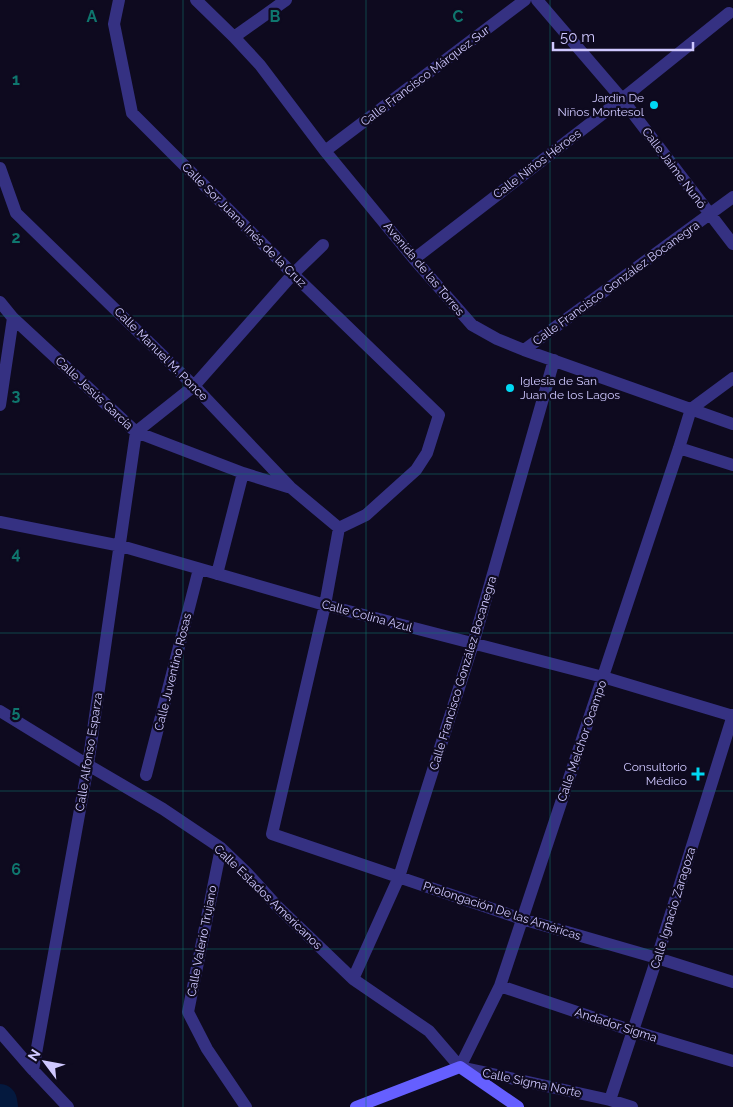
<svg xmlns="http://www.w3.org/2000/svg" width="733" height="1107" font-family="Raleway,sans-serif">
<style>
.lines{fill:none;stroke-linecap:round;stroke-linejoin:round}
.river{stroke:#04193e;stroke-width:34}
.street{stroke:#353182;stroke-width:12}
.secondary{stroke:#655fff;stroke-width:12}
.grid{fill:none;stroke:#0f766e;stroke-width:1;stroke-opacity:0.55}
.poi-dot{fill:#00d8f3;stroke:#0e0a1f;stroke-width:2}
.labels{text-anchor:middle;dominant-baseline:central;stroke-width:4.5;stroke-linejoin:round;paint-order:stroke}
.street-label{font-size:12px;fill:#cfc8ff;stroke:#0e0a1f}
.poi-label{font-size:12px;fill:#cfc8ff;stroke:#0e0a1f;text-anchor:end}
.grid-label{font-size:16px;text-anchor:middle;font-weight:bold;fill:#0f766e;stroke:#0e0a1f;stroke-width:4.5;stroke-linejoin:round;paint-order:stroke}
</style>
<rect width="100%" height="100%" fill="#0e0a1f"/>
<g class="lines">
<path class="river" d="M0,1101L1,1107"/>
<path class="street" d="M119,0L114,24L132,113L293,274L439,415L427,453L416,470L366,515L339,528L325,605L272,834L522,919L657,958L733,982
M196,0L234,37L260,65L325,151L414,259L472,325L497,339L524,350L733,424
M537,0L622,99L733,244
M234,37L286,0
M325,151L525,0
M0,168L16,213L194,386L290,487L339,528
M414,259L622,99L729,13
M0,302L13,318L136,432L243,473L288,487
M524,350L733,197
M0,405L13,318
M679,448L733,465
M0,522L121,546L325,605L603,677L733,716
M217,574L243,473
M0,711L88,765L163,809L221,848L246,872L277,906L353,979L429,1031L460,1067
M146,775L199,569
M221,848L188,1012L207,1049L246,1107
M353,979L399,877L473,644L554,360
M500,986L633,1031L733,1061
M0,1032L33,1070L68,1107
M460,1067L500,986L679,448L691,409L733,378
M460,1067L610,1100L632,1107
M33,1070L88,765L136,432L194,386L293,274L323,245
M610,1100L657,958L733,715"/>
<path class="secondary" d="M356,1107L460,1067L518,1107"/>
</g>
<path class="grid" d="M183,0V1107M366,0V1107M550,0V1107M0,158H733M0,316H733M0,474H733M0,633H733M0,791H733M0,949H733"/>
<g class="poi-dot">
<circle cx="654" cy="105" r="5"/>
<circle cx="510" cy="388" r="5"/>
<path d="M695.5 766.5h5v5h5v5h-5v5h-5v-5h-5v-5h5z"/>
</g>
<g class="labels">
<g class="street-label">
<text transform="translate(425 76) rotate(-37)">Calle Francisco Márquez Sur</text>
<text transform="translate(537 164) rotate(-37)">Calle Niños Héroes</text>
<text transform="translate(674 168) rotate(53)">Calle Jaime Nunó</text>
<text transform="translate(244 225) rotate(45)">Calle Sor Juana Inés de la Cruz</text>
<text transform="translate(424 269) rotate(50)">Avenida de las Torres</text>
<text transform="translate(616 283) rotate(-36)">Calle Francisco González Bocanegra</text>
<text transform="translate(161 354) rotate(45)">Calle Manuel M. Ponce</text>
<text transform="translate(94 393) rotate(43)">Calle Jesús García</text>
<text transform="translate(367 616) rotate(15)">Calle Colina Azul</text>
<text transform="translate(173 672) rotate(-76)">Calle Juventino Rosas</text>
<text transform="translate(463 673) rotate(-73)">Calle Francisco González Bocanegra</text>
<text transform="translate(582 741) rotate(-71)">Calle Melchor Ocampo</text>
<text transform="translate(89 752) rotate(-81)">Calle Alfonso Esparza</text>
<text transform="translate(268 897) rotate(44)">Calle Estados Americanos</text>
<text transform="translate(673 908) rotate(-73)">Calle Ignacio Zaragoza</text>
<text transform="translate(502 911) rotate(18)">Prolongación De las Américas</text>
<text transform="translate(202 941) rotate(-79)">Calle Valerio Trujano</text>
<text transform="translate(616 1025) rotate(18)">Andador Sigma</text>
<text transform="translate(532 1083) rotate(12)">Calle Sigma Norte</text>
</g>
<g class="poi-label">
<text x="644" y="98">Jardin De<tspan x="644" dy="14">Niños Montesol</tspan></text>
<text x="520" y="381" text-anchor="start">Iglesia de San<tspan x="520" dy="14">Juan de los Lagos</tspan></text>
<text x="687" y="767">Consultorio<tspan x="687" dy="14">Médico</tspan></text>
</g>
</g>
<g class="grid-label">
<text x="92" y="22">A</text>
<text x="275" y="22">B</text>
<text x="458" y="22">C</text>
<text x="16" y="85">1</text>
<text x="16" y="243">2</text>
<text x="16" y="401">3</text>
<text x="16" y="559">4</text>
<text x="16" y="717">5</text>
<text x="16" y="875">6</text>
</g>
<g transform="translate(45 1062) rotate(302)" stroke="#0e0a1f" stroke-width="4" paint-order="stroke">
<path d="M0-4L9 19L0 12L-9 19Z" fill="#cfc8ff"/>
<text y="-8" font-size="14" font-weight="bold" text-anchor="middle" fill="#cfc8ff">N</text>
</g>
<path d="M553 42v8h140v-8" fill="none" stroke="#cfc8ff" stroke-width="2.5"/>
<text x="560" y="42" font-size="15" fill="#cfc8ff" stroke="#0e0a1f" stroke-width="4" paint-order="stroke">50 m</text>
</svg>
